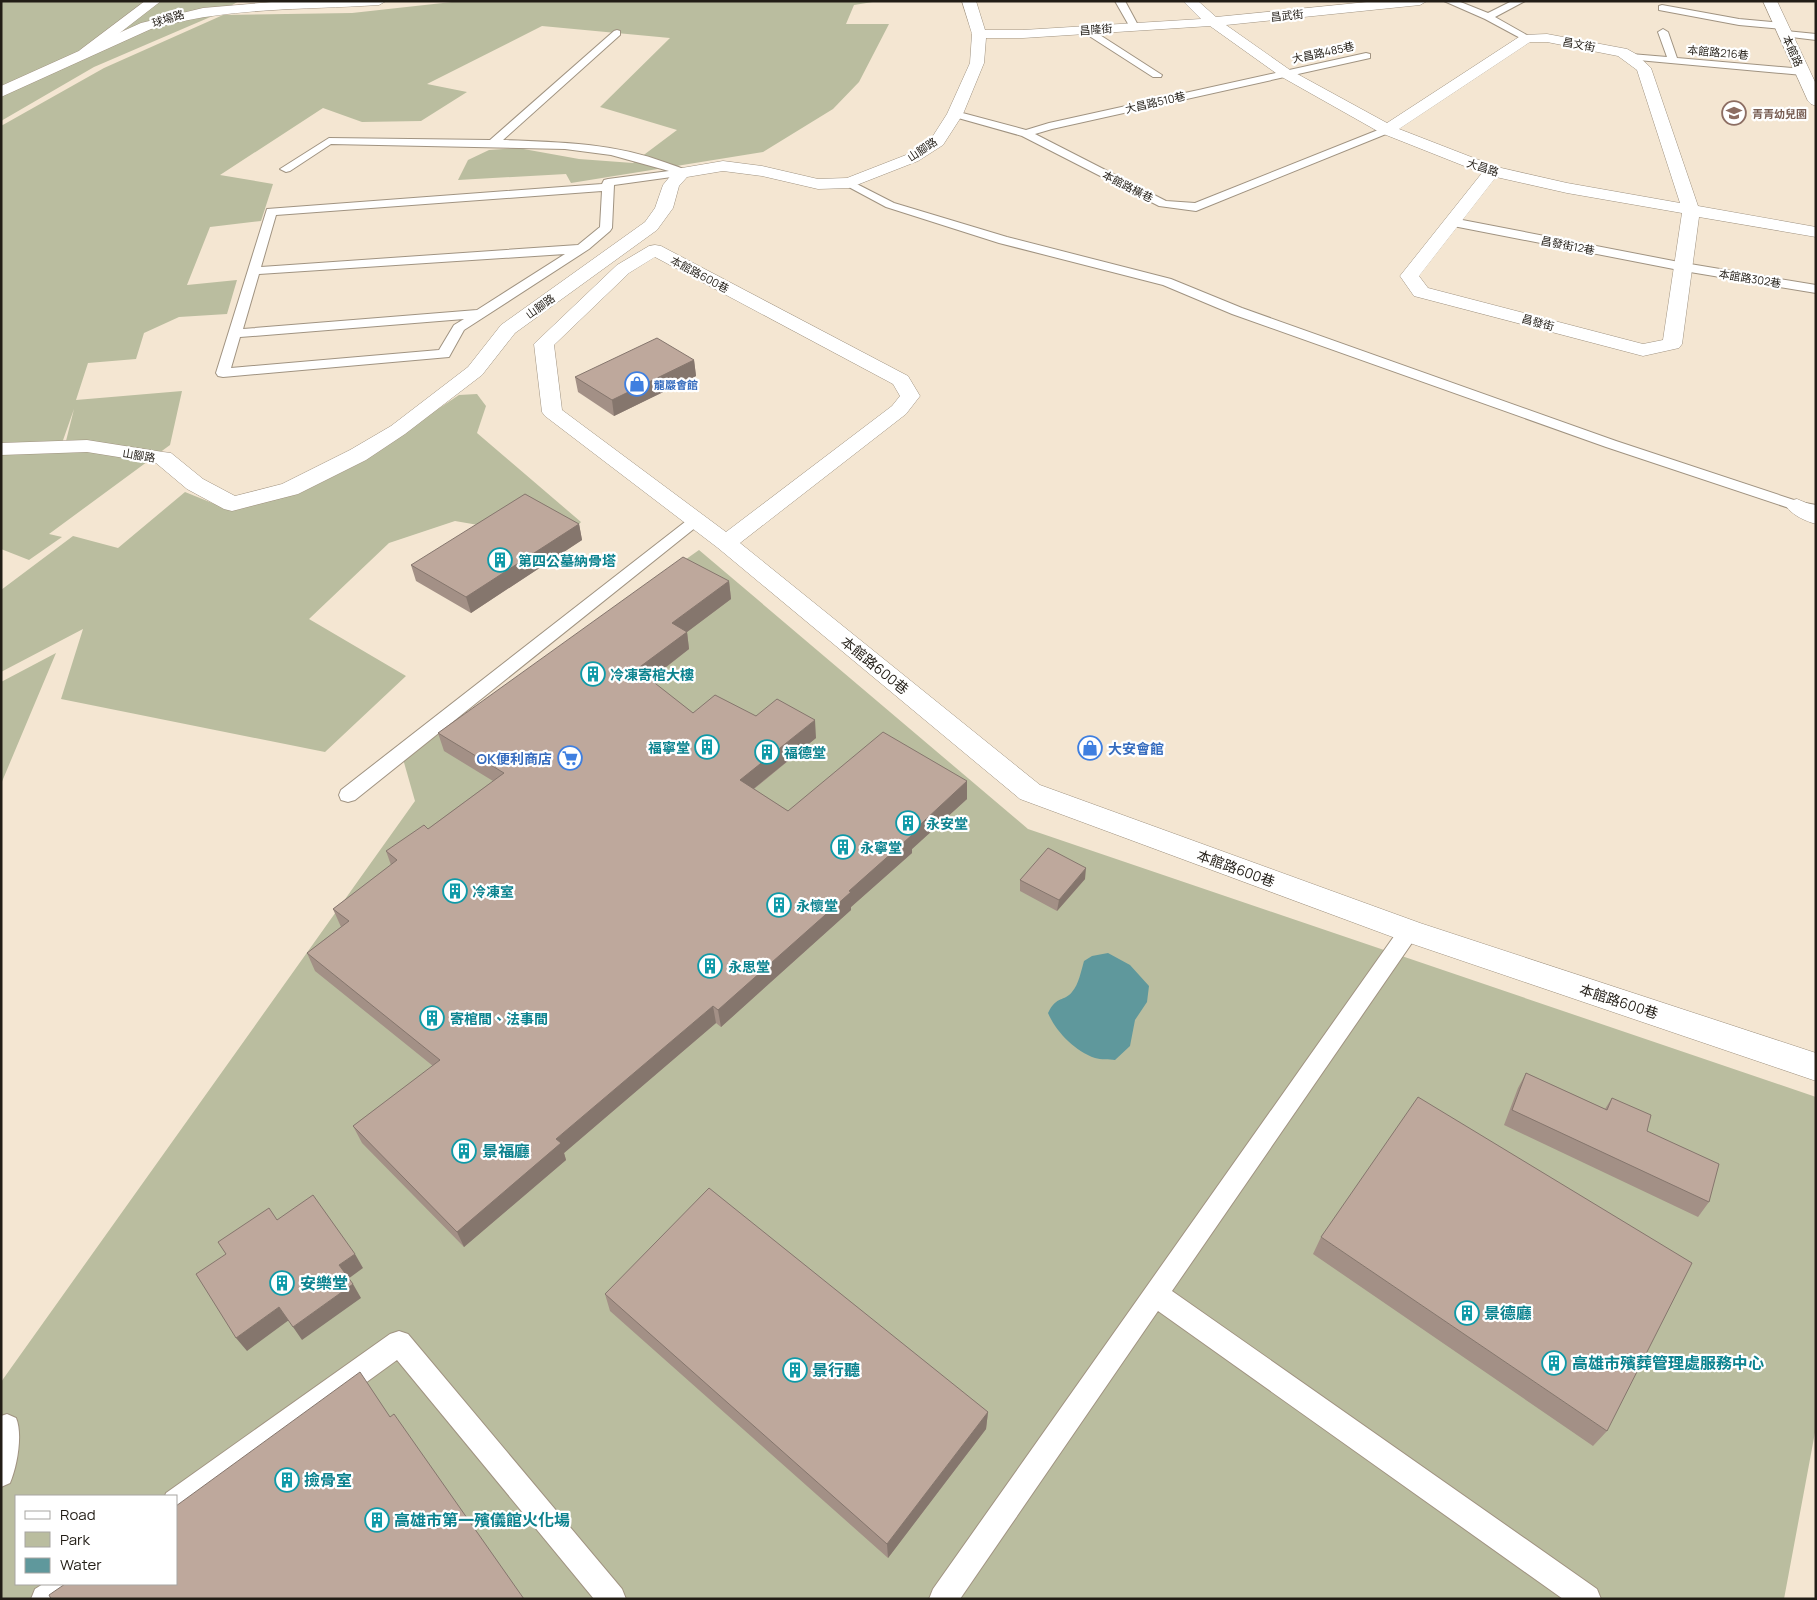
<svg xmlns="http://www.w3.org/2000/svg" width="1817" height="1600" font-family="Manrope,'Noto Sans TC',sans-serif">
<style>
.green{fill:#babd9f;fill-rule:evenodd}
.water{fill:#5f989c}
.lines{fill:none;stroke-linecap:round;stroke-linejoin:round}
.service-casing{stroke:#a09381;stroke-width:2}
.minor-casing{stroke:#a09381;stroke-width:1}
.tertiary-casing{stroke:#a09381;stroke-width:1}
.service{fill:#fff;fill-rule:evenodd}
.minor{fill:#fff;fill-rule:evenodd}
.tertiary{fill:#fff;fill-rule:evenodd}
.wall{fill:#a39086}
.shaded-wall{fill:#85766d}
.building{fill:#bea89c;stroke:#85766d}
.labels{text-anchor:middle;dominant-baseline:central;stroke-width:4.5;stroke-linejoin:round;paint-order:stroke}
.far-street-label{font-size:11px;fill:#221d16;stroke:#fff}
.far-education-label{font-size:11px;font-weight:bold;fill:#785e54;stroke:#fff;text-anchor:start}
.far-shop-label{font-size:11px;font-weight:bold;fill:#366cbe;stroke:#fff;text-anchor:start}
.culture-label{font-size:14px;font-weight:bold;fill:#0d838f;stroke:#fff;text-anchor:start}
.street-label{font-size:14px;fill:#221d16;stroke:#fff}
.shop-label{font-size:14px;font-weight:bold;fill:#366cbe;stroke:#fff;text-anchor:start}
.near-culture-label{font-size:16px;font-weight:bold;fill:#0d838f;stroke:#fff;text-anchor:start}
</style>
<rect width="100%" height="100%" fill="#f4e6d2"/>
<path class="green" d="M1,1H239L215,15L94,67L1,121Z
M461,1H879L854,5L846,24H889L859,82L833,109L763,152L571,183L566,174L458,180L468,160L489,150L518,148L579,159L633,163L677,130L600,107L670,38L542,26L427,84L467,92L421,121L362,122L323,108L220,175L273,184L261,221L210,227L187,285L237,280L227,314L179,317L144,333L136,359L88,363L76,400L182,391L170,445L49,534L62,537L29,560L1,549V451L64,449L74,409L61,446L1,447V126L104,68L223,15L352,13Z
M477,394L486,406L477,433L581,522L565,540L455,521L389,543L309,619L406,676L325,752L61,699L83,629L1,672V590L73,536L118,548L185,492L232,511L298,494L361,460L459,395Z
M699,550L1028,829L1816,1097V1427L1784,1599H1V1382L415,801L403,759ZM16,1496H176V1584H16Z
M56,653L1,784V682Z"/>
<path class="water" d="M1108,953L1130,965L1149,986L1147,1002L1135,1020L1130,1046L1115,1060C1109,1059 1101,1060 1095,1058C1075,1051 1056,1032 1048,1013C1057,995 1064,1002 1072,992C1079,984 1081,971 1084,961L1092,956Z"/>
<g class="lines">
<g class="service-casing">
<path id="service" d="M1115,1H1125L1139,27L1137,29H1131Z
M1444,1H1458L1488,13L1512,1H1525L1495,17L1532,38L1530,40H1524L1485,19Z
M1662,5L1739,19L1782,23L1787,26L1782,29L1739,25L1659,10V6Z
M1086,27L1089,28L1162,75L1161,77H1153L1083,32L1081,30Z
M1663,29L1668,32L1677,58L1803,69L1808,72L1803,75L1627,59L1626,57L1631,54L1667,57L1658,32Z
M617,30L620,31V35L503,140C558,142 615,143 667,163C674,166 683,167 688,173L686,175L614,185L612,228L610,231L589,249L464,330L449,357L223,377L218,376L216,373L267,209L602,184L604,180L608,179L669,171L611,155L565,149L331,144L290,171L286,172L280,169L329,138L490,140L614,31ZM602,191L600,227L578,245L261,267L276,215ZM565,254L477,310L243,329L259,274ZM464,319L454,325L439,350L231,368L240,337Z
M1786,31L1816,34V40L1783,36L1781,34Z
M1366,53L1370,54V58L1052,129L1035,134L1166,201L1195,203L1383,128H1391L1392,130L1391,132L1196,211L1159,206L1022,136L951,116L950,114L955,111L1026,130L1049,123Z
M849,180L894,203L1007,237L1171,279L1242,308L1616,441L1800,502L1816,505V513L1792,509L1606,447L1232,314L1163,285L999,243L886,207L845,185L843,183Z
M1452,218L1684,263L1816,285V293L1684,271L1448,225L1446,222L1448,219Z
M695,516L700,518L703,521L700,524L355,800L348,802L341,800L339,795L341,790L690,518Z
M1409,923L1416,925L1419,931L1416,937L1172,1291L1597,1589L1601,1599H1563L1158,1311L960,1599H929L933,1589L1402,925Z
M399,1331L408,1334L622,1589L626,1599H594L397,1360L186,1513L176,1516V1496H165L166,1493L390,1334Z
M7,1414L16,1418C23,1434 17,1467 10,1483L1,1487V1416Z
M43,1584H80C71,1600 52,1599 31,1599L35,1589Z"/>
</g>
<g class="minor-casing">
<path id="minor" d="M284,1H386L379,5C302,10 225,7 151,29L1,97V86L141,23L203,8Z
M962,1H976L985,30H1023L1201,19L1183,1H1198L1216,17L1377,1H1427L1420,5L1226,25L1290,70L1387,123L1522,35L1547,34L1627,49L1636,54L1651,68L1698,206L1816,227V237L1699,217L1682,344L1679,348L1643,356L1414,296L1400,276L1482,173L1381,133L1280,76L1210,26L1023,38H986L984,63L963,114L943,145L918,161L849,188L818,189L762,176L723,171L687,177L679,186L673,208L657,230L515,333L482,375L405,434L366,460L298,494L232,511L224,509L187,489L156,463L87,452L1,455V443L87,440L163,452L171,453L203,479L235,496L282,484L350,450L391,426L468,367L501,325L645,222L655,208L663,185L676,169L723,161L762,166L818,179L847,178L906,155L931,139L947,114L970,63L972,34ZM1530,42H1547L1618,56L1637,70L1680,203L1567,183L1497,167L1399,129ZM1496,177L1567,193L1682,213L1663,340L1643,344L1428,288L1419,276Z
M655,245L661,246L908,376L920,396L906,414L740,543L1040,785L1420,923L1816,1053V1081L1398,939L1020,799L718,548L545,416L542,412L534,344L617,265L649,246ZM655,257L893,384L900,396L892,406L726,532L562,410L554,345L629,273Z
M1797,499L1816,507V524C1805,521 1792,515 1786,506L1789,501Z"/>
</g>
<g class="tertiary-casing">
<path id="tertiary" d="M145,1H161L90,56H80L78,53L80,50Z
M1763,1H1777L1816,84V106L1811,104L1808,101Z"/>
</g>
<use href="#service" class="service"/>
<use href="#minor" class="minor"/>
<use href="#tertiary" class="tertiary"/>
</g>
<path class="wall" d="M694,360L696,376L614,416L578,392L575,377Z
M579,524L582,540L471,613L416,581L411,565Z
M729,581L731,599L687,632L689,649L650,680L693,713L756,716L816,738L754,789L788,811L967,781V799L912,849V853L851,907V910L721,1027L716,1023L564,1153L566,1160L464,1247L362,1143L353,1126L433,1066L315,971L307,953L341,927L333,909L391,865L386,851L428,829L493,781L444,751L438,733Z
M1085,879L1057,911L1020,891V880Z
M1526,1073L1605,1109L1612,1098L1647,1131L1709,1202L1698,1217L1504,1125L1518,1088Z
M1321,1237L1607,1431L1593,1446L1313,1254Z
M605,1294L988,1412L986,1429L888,1558L610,1311Z"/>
<path class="shaded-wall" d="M694,360L696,376L614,416L612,400Z
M579,524L582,540L471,613L466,597Z
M729,581L731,599L687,632L689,649L640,687L637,669L672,623Z
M815,720L816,738L742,798L740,780Z
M967,781V799L912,849V853L851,907V910L721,1027L718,1010L849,891Z
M1086,868L1085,879L1057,911L1059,900Z
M713,1006L716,1023L564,1153L566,1160L464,1247L457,1232L556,1139Z
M355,1254L363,1268L348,1279L339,1265Z
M353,1284L361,1298L302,1340L293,1327Z
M279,1307L289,1320L247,1351L236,1338Z
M988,1412L986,1429L888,1558L887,1544Z"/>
<path class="building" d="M657,338L694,360L612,400L575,377Z
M525,494L579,524L466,597L411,565Z
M683,557L729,581L672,623L687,632L637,669L693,713L715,695L756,716L777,699L815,720L740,780L788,811L883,732L967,781L910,834L912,835L849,891L851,892L718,1010L713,1006L556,1139L561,1143L457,1232L353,1126L440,1060L307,953L349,921L333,909L397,860L386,851L424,825L428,829L504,773L438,733Z
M1048,848L1086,868L1059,900L1020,880Z
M1526,1073L1607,1110L1612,1098L1651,1115L1647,1131L1719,1164L1709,1202L1512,1110Z
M1418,1097L1692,1263L1607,1431L1321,1237Z
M709,1188L988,1412L887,1544L605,1294Z
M313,1195L355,1254L339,1265L353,1284L293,1327L279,1307L236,1338L196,1274L226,1254L218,1242L269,1208L277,1220Z
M360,1372L390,1417L394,1414L524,1599H51L49,1595L65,1584H176V1506Z"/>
<defs>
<g id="school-ring" transform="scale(1.25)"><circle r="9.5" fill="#fff" stroke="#8d6e63" stroke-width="1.5"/><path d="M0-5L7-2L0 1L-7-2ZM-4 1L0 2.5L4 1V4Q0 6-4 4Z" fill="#8d6e63"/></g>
<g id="shop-ring" transform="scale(1.25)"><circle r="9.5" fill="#fff" stroke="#3f7fe0" stroke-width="1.5"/><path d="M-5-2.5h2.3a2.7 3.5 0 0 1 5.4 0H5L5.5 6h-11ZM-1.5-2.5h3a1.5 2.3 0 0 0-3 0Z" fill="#3f7fe0"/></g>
<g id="building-ring" transform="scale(1.25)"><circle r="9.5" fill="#fff" stroke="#0f9aa8" stroke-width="1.5"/><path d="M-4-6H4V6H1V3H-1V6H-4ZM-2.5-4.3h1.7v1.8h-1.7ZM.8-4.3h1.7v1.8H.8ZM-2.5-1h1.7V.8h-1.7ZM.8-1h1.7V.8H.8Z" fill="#0f9aa8"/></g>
<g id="supermarket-ring" transform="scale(1.25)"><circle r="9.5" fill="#fff" stroke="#3f7fe0" stroke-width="1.5"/><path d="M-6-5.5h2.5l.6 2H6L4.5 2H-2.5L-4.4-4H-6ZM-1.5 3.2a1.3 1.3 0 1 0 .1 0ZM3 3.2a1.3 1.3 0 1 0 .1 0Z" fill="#3f7fe0"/></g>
</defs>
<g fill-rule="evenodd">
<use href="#school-ring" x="1734" y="113"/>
<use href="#shop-ring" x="637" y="384"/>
<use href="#building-ring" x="500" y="560"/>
<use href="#building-ring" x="593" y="674"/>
<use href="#building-ring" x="707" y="747"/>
<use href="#shop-ring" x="1090" y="748"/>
<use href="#building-ring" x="767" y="752"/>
<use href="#supermarket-ring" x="570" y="758"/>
<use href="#building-ring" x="908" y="823"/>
<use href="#building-ring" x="843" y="847"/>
<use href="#building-ring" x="455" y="891"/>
<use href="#building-ring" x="779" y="905"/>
<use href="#building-ring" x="710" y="966"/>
<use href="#building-ring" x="432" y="1018"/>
<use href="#building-ring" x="464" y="1151"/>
<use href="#building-ring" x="282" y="1283"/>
<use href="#building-ring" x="1467" y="1313"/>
<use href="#building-ring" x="1554" y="1363"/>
<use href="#building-ring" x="795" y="1370"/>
<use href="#building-ring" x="287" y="1480"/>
<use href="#building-ring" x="377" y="1520"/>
</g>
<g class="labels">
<g class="far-street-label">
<text transform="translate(1287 15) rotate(-6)">昌武街</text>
<text transform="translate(168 18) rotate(-17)">球場路</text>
<text transform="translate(1096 29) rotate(-4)">昌隆街</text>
<text transform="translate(1579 44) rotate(10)">昌文街</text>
<text transform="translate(1793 51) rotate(66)">本館路</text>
<text transform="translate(1323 52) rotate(-12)">大昌路485巷</text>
<text transform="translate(1718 52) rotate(5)">本館路216巷</text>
<text transform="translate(1155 102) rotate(-13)">大昌路510巷</text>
<text transform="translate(922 149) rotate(-34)">山腳路</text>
<text transform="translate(1483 167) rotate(18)">大昌路</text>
<text transform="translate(1128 186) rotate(27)">本館路橫巷</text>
<text transform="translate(1568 245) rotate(11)">昌發街12巷</text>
<text transform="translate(700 274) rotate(28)">本館路600巷</text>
<text transform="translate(1750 278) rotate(9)">本館路302巷</text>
<text transform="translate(540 306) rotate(-36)">山腳路</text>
<text transform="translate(1538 322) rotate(15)">昌發街</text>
<text transform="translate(139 455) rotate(9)">山腳路</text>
</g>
<g class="far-education-label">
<text x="1752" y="113">青青幼兒園</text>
</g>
<g class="far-shop-label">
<text x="654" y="384">龍巖會館</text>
</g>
<g class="culture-label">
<text x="518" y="560">第四公墓納骨塔</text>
<text x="610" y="674">冷凍寄棺大樓</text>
<text x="690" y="747" text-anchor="end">福寧堂</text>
<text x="784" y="752">福德堂</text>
<text x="926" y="823">永安堂</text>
<text x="860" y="847">永寧堂</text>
<text x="472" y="891">冷凍室</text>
<text x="796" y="905">永懷堂</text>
<text x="728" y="966">永思堂</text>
<text x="450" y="1018">寄棺間、法事間</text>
</g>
<g class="street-label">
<text transform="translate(875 665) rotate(39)">本館路600巷</text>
<text transform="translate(1236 868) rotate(20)">本館路600巷</text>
<text transform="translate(1619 1001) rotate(18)">本館路600巷</text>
</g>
<g class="shop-label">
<text x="1108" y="748">大安會館</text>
<text x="552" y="758" text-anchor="end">OK便利商店</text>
</g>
<g class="near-culture-label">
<text x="482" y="1151">景福廳</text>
<text x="300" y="1283">安樂堂</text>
<text x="1484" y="1313">景德廳</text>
<text x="1572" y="1363">高雄市殯葬管理處服務中心</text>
<text x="812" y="1370">景行聽</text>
<text x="304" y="1480">撿骨室</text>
<text x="394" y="1520">高雄市第一殯儀館火化場</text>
</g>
</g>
<rect width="1817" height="1600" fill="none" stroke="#221d16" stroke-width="5"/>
<rect x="15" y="1495" width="162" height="90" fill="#ffffff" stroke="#a7a5a2"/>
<rect x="25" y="1511" width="25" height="8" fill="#ffffff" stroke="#a7a5a2"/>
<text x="60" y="1520" font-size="15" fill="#221d16">Road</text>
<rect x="25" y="1532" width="25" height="15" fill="#babd9f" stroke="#a7a5a2"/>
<text x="60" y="1545" font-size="15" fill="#221d16">Park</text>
<rect x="25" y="1558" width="25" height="15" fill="#5f989c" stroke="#a7a5a2"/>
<text x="60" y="1570" font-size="15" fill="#221d16">Water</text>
</svg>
